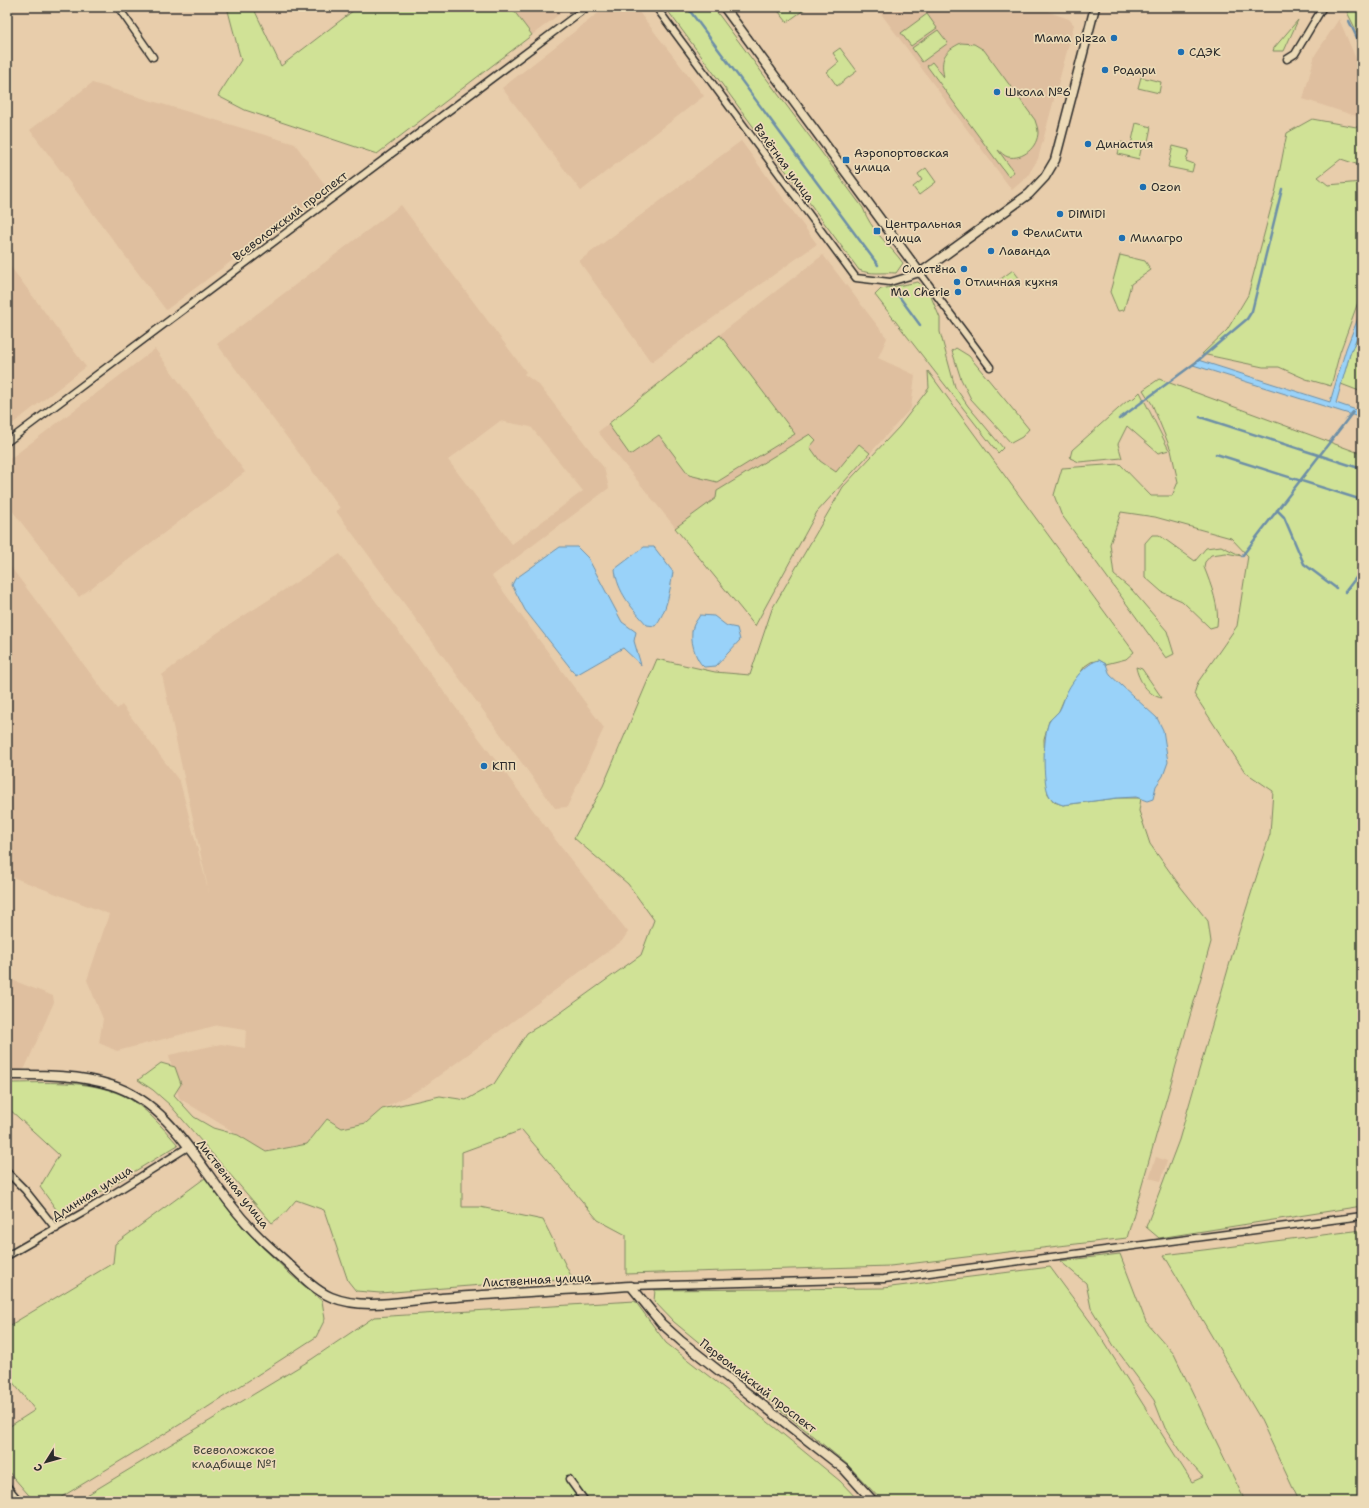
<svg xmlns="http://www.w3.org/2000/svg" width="1369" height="1508" font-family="'Shantell Sans',sans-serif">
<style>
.built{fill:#dfbf9f;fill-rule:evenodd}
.green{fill:#d0e296;stroke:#7e8660}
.water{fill:#99d2f9;stroke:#6d8fa7}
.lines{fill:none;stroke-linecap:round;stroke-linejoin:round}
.stream{stroke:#6d8fa7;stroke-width:2.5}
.minor-casing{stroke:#2b2b2b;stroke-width:9}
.tertiary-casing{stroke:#2b2b2b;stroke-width:11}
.minor{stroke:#ecdab7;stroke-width:6}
.tertiary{stroke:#ecdab7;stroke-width:8}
.poi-dot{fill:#1f6fb2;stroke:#ecdab7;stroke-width:1.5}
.labels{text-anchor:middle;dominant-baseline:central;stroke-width:3.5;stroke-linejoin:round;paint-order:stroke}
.poi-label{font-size:12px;fill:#2b2b2b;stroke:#ecdab7;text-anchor:start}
.street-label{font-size:12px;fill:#2b2b2b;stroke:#ecdab7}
.park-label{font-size:12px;fill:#44463b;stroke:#ecdab7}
</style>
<rect width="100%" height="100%" fill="#e8cdab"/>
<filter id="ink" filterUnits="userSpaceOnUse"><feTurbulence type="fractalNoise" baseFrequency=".025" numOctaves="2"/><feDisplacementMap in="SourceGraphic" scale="8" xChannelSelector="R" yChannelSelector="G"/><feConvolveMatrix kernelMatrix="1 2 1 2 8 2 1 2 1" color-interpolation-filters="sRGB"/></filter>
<g filter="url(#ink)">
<path class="built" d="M511,7H569L532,35Z
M606,7H635L704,96L581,191L502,88Z
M876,7H1045L1049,12L1069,19L1074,25L1038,159L1027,177L1012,190Z
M1339,19L1362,73V118L1303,99L1315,55Z
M92,83L295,144L328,189L166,310L30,130Z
M741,141L817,244L651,362L579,261Z
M401,205L526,372L524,374L539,385L604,468L609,488L492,576L604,728L567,807L555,808L336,511L340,508L217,344ZM500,421L531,427L583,491L512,544L448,460Z
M823,255L887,338L878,358L915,375L911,408L817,512L755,626L598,432L693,355Z
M7,262L86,367L7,428Z
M155,349L245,472L79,597L7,504V461Z
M340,554L567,855L628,932L622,941L422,1088L382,1109L366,1123L342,1128L327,1119L307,1144L266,1152L179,1098L169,1055L221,1044L245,1048L246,1029L218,1025L117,1051L99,1043L103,1019L87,980L109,914L7,875V562L117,709L122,705L180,782L209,893L162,675L217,633Z
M7,978L53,996L54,1002L25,1068L18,1072L7,1071Z
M1156,1157L1167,1161L1161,1181L1149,1178Z"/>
<path class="green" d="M227,7H253L281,66L358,7H511L532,35L377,154L245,110L218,96L241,60Z
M665,7H713L863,208C871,231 889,244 903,263L896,273C884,272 870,275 859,270Z
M775,7H808L787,22Z
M1349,7H1362V42L1347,12Z
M927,14L937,28L911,46L901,33Z
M1298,20L1284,51H1273L1274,48Z
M938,30L948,43L922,62L912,48Z
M961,43L974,44L984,50L1035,120C1036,124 1038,128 1038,132C1038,147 1023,160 1008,157C1004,156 1001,152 998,150L1014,172L1008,176L927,66L932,62L944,77C940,59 944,51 961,43Z
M840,48L857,71L837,86L827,72L839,62L833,53Z
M1141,77L1161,82L1159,93L1138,88Z
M1312,119L1362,128V166L1341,159L1318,177L1328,185L1362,182V291L1340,352L1331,386L1306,379L1279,367H1263L1202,354L1227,330L1248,295L1276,189L1287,133Z
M1136,123L1151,127L1147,146L1142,145L1139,159L1118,154L1121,142L1131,145Z
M1173,146L1189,150L1186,161L1194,164L1192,172L1168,167Z
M926,168L936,182L919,195L913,187L922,180L918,174Z
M1120,255L1145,261L1151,270L1131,284L1124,310L1118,311L1110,292Z
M1013,270L1019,278L1010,284L998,281Z
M918,282L929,292L940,318V332L955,387L968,406L1003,448L998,453L875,295L881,289Z
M1362,325V392L1341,384L1350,354Z
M720,335L795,434L717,482L689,475L659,435L630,455L608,424Z
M956,348L969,356L1029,429L1022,437L1011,443L971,399L961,379L952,351Z
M928,371L1134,652L1126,659L1106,664L1099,660L1091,662L1085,666L1067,692L1059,711L1049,721L1044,739L1045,771L1048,794L1054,802L1063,805L1117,798H1141L1139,811L1150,844L1180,886L1208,921L1211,942L1127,1238L890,1266L626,1274V1235L598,1220L522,1130L462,1152V1207H480L543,1220L572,1278L380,1293L356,1291L348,1281L324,1210L296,1200L284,1214L272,1223L170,1105L153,1090L138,1080L161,1063L175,1067L181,1084L174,1095L194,1117L213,1128L238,1135L266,1152L307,1144L327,1119L342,1128L366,1123L382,1109L440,1096L466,1100L494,1084L527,1033L556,1016L641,955L654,920L628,884L574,838L603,786L657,659L715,672L750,675L772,609L843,487L899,427L929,388Z
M1159,379L1362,454V1206L1159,1238L1146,1227L1179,1140L1237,938L1270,834L1273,791L1245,772L1194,694L1198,682L1237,626L1248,556L1231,538L1155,517L1121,512L1110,544L1114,575L1132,590L1167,631L1174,654L1166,658L1061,514L1054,495L1062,468L1120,464L1151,496H1172L1178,482L1171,450L1152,404L1143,390Z
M1140,392L1169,450L1158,453L1127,426L1118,444L1122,458L1079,462L1070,458L1072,450L1127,401L1134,398Z
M810,434L816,440L810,447L820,461L836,472L859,444L870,453L817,512L755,626L675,528L716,498L717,491Z
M1152,535H1159L1195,561L1206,548L1221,546L1242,556L1226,553L1211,555L1205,562L1204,567C1211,585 1220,608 1217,626L1210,628L1182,601L1162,592L1145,577V543Z
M1136,667L1142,669L1162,698C1148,696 1138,679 1136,667Z
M7,1083C45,1083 86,1079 122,1095C143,1104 163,1128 178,1145L61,1216L40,1187L59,1155L7,1107Z
M205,1178L244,1229L290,1274L322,1301L325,1319L316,1337L197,1414L55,1501H34L7,1470V1428L35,1410L7,1375V1327L113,1263L115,1244Z
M1362,1230V1501H1299L1260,1418L1164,1255Z
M1120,1254L1146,1322L1174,1354L1245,1501H882L848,1465L674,1322L654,1301L655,1290L883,1288L1050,1267L1095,1328L1192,1482L1203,1477L1185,1457L1165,1428L1154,1400L1114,1346L1091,1308L1086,1283L1060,1261Z
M635,1301L666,1343L768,1422L840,1481L859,1501H77L312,1359L374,1317Z"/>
<path class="water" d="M1362,308V325L1350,354L1336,403L1362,412V418L1193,365L1198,360L1330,402L1346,349Z
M560,547H577L588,558L622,622L636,632L634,641L641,665L623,648L576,675L525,610L512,585L515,579Z
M644,547H654L673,572C670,590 667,612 655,626L647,625C632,608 617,592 615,569Z
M700,615L714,616L727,626L737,628L740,640L716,666L704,667C695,660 689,638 693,627C694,623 698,619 700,615Z
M1099,660L1106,664L1110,675L1157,718L1163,730L1168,762L1163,776L1156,786L1153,799L1147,801L1136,797L1117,798L1063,805C1057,803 1052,801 1049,795C1042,782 1043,735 1049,722C1051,718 1056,715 1059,711C1062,706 1064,699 1066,694C1072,681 1086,663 1099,660Z"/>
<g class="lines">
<path class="stream" d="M687,7L878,265
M1349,21L1362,48
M898,295L920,325
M1200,417L1362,469
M1119,419L1195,363L1247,319L1252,311L1282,189
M1216,454L1362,500
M1277,510L1284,517L1304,564L1336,588
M1242,556L1353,412
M1345,592L1362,570
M27,1500L28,1501"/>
<g class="minor-casing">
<path id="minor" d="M118,7L153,57
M656,7L856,278L890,282L920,273L990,367
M1287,59L1295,54L1323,7
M7,442L587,7
M7,1172L25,1190L56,1229
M7,1256L84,1212L188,1147
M631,1286L884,1279L1362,1216
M569,1479L585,1501
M7,1486L19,1501"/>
</g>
<g class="tertiary-casing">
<path id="tertiary" d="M724,7L920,273L1029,194L1045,177L1055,160L1095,7
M7,1075C42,1075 77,1074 111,1085C166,1102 195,1158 228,1201C244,1222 261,1240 280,1256C295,1269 312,1289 331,1297C365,1311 405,1300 441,1298C504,1293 568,1290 631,1286L661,1323L681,1341L844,1469L873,1501"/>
</g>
<use href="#minor" class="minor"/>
<use href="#tertiary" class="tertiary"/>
</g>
</g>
<g class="poi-dot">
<circle cx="1114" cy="38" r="4"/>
<circle cx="1181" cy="52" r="4"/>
<circle cx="1105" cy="70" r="4"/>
<circle cx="997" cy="92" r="4"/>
<circle cx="1088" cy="144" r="4"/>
<rect x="842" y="156" width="8" height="8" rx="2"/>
<circle cx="1143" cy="187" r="4"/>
<circle cx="1060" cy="214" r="4"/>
<rect x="873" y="227" width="8" height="8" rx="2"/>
<circle cx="1015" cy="233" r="4"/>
<circle cx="1122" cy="238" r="4"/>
<circle cx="991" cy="251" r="4"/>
<circle cx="964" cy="269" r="4"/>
<circle cx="957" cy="282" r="4"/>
<circle cx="958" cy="292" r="4"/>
<circle cx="484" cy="766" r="4"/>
</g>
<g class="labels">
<g class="poi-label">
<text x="1106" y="38" text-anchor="end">Mama pizza</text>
<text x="1189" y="52">СДЭК</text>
<text x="1113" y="70">Родари</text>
<text x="1005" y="92">Школа №6</text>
<text x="1096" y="144">Династия</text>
<text x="854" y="153">Аэропортовская<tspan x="854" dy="14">улица</tspan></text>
<text x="1151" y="187">Ozon</text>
<text x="1068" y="214">DiMiDi</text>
<text x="885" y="224">Центральная<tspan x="885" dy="14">улица</tspan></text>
<text x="1023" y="233">ФелиСити</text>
<text x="1130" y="238">Милагро</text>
<text x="999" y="251">Лаванда</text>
<text x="956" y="269" text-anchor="end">Сластёна</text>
<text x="965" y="282">Отличная кухня</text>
<text x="950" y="292" text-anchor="end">Ma Cherie</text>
<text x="492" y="766">КПП</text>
</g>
<g class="street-label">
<text transform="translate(784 163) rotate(54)">Взлётная улица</text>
<text transform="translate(290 216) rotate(-37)">Всеволожский проспект</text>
<text transform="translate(233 1184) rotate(52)">Лиственная улица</text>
<text transform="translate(92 1193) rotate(-32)">Длинная улица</text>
<text transform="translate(537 1280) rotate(-3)">Лиственная улица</text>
<text transform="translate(758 1386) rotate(38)">Первомайский проспект</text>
</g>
<g class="park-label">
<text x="234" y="1450">Всеволожское<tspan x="234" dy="14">кладбище №1</tspan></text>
</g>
</g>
<rect width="1369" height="1508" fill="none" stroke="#ecdab7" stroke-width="24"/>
<rect x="12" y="12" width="1345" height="1484" fill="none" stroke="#2b2b2b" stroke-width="1.5" filter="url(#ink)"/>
<g transform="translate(46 1462) rotate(233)" stroke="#ecdab7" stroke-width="3" paint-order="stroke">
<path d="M0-3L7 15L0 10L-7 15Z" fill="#2b2b2b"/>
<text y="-6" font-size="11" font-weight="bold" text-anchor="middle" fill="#2b2b2b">С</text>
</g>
</svg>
